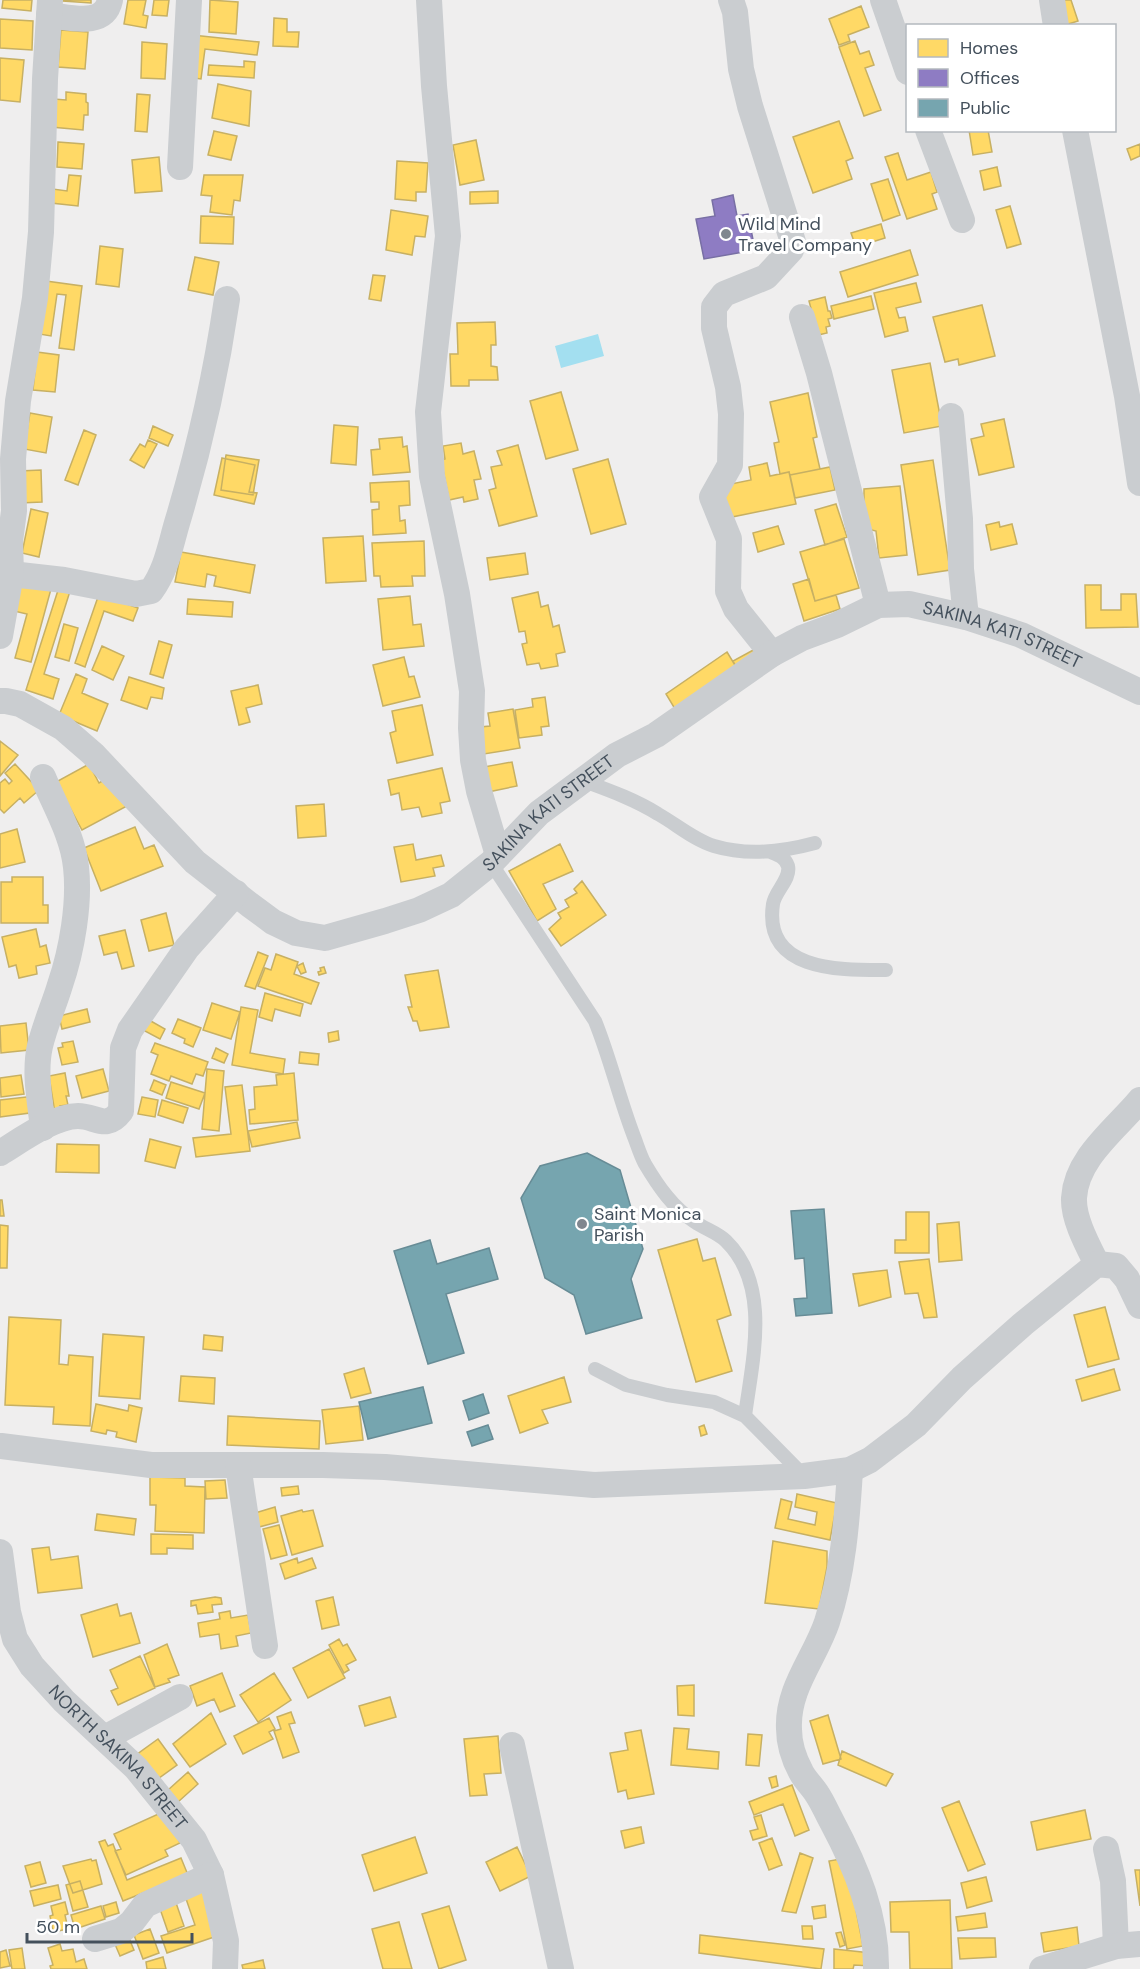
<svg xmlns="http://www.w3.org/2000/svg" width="1140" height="1969" font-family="'DM Sans',sans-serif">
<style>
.water{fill:#a3dff0}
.homes{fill:#ffd966;stroke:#c7b063;stroke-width:1.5}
.offices{fill:#8e7cc3;stroke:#786fa4;stroke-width:1.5}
.public{fill:#76a5af;stroke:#678c96;stroke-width:1.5}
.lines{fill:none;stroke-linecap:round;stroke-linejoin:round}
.lane{stroke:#cacdd0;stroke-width:14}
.street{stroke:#cacdd0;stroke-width:26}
.poi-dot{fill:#80878f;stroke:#fff;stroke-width:2}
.labels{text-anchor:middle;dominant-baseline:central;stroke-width:6;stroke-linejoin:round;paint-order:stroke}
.poi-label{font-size:18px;fill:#44505c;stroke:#fff;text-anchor:start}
.street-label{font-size:18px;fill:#44505c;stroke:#fff}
</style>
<rect width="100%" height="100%" fill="#efeeee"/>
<path class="water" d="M598,334L604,356L561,368L555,346Z"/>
<path class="homes" d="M3,0H32L31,11L2,8Z
M63,0H91V3L63,1Z
M128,0H146L143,15L148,16L146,28L124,24Z
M154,0H169L167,16L152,15Z
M210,0L238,2L236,34L209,32Z
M1054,0H1071L1078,21L1062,26Z
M861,6L869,27L848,35L850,41L839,45L829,19Z
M274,18L287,19V32H299L298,47L273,46Z
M0,19L33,21L32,50L0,48Z
M61,30L88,32L85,69L58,67Z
M192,35L259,42L257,55L205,49L201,79L186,77Z
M855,41L860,54L869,51L874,65L865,68L881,110L864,116L839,47Z
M142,42L167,44L165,79L141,78Z
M0,58L24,60L20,102L0,100Z
M244,61L255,62L254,78L208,75L209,65L244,67Z
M218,84L251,91L249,126L212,118Z
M66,92L86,94V102L88,103V115H84L83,130L51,127L54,99L66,100Z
M137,94L150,95L147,132L135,131Z
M839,121L853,158L846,161L852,179L813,193L793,137Z
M969,130H988L992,152L973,155Z
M214,131L237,136L231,160L208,155Z
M476,140L484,180L460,185L453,145Z
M58,142L84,144L82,169L57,167Z
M1140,144V156L1131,160L1127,149Z
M898,153L907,180L931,172L937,192L932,194L937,209L907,219L885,157Z
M159,157L162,191L135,193L132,160Z
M397,161L428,163L426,192H416V201L395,199Z
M997,167L1001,186L984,190L980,171Z
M69,175L81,176L78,206L51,203L53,189L67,191Z
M204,175H243L240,201L234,200L232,215L210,212L212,196L201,195Z
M888,179L900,215L883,221L871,184Z
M498,191V203L470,204V192Z
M1010,206L1021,244L1007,248L996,210Z
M391,210L428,216L425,237L415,236L412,255L386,250Z
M201,216L234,217L233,244L200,243Z
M881,224L885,238L856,247L851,233Z
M100,246L123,249L119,287L96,284Z
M910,250L918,275L848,297L840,272Z
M195,257L219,262L213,295L188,290Z
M373,275L385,276L381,301L369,299Z
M46,281L82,286L74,350L59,348L66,295L57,294L51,336L39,334Z
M916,283L921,302L896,308L899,318L905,317L908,331L885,337L874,293Z
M871,296L874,309L834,319L831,306Z
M825,297L828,311H830L832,318L828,319L830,326L826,327L827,333L818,335L809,301Z
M982,305L995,356L959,365L958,359L945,362L933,317Z
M495,322L496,345H491V366L497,367L498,380H469V386H451L450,354H458L457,323Z
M37,352L59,355L55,392L33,390Z
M930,363L942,426L904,433L892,370Z
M561,392L578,450L546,459L530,401Z
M808,393L817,437L813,438L820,469L790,475L789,472L780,474L774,443L779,442L770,402Z
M30,413L52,417L46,453L24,449Z
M1004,419L1014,467L979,475L971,439L984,436L981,424Z
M334,425L358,427L356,465L331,463Z
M153,426L173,435L168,446L149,438Z
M84,430L96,435L78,485L65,480Z
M402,437L403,447L407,446L410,472L373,475L371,450L380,449L379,439Z
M148,440L157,444L144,468L130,460L140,444L145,447Z
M461,443L463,454L474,451L481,479L474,480L478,499L464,502L463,497L449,500L441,460L445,459L443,446Z
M518,445L537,516L499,526L489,490L496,488L491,467L502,465L497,451Z
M226,455L259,460L253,495L221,490Z
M222,458L255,465L249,492L257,493L254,504L214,495Z
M608,459L626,524L591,534L573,469Z
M933,460L950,570L918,575L901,465Z
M767,463L770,476L789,472L796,504L727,518L721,486L751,480L749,467Z
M830,467L835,490L795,498L790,475Z
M41,470L42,502L20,503L19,471Z
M409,481L410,505L399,506L400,521L405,520L406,533L373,535L372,510L379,509V502H371L370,483Z
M900,486L907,555L879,558L876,531L864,528V489Z
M836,504L847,537L825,545L815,510Z
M31,509L48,513L39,557L22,553Z
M999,522L1000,527L1012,524L1017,544L991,550L986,525Z
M778,526L784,544L758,552L753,533Z
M363,536L366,581L326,583L323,538Z
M844,539L859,588L815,601L800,552Z
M424,541L425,576H412L413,586L381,587L380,576H374L372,543Z
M181,552L255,565L250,593L214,586L216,576L207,574L205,587L175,582Z
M525,553L528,574L490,580L487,558Z
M809,579L815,601L836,595L840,609L804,621L793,584Z
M22,581L51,589L31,662L15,658L27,614L14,611Z
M60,584L71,588L44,674L59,679L53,699L26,690Z
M1085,585H1101V610H1121V594H1136L1138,627L1086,628Z
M538,592L541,607L548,605L553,627L559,625L565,652L556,654L558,666L541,669L539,663L527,665L522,644L527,643L525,631L519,632L512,598Z
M99,594L138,608L133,621L104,611L85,667L75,663Z
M410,596L413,625L421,624L424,646L383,650L378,599Z
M188,599L233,602L232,617L187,614Z
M64,624L78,628L69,661L55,657Z
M159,641L172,645L163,678L150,674Z
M102,646L124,656L113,680L92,670Z
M757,648L738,670L733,661Z
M727,652L738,670L675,709L666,694Z
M404,657L409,677L414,676L420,697L383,706L373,665Z
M76,674L87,679L82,693L108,704L97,731L59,715Z
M129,677L164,688L162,699L151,697L147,709L121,700Z
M258,685L262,704L246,708L250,722L239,725L231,691Z
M545,697L549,726L541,727L542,735L519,738L515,710L533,707L532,699Z
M422,705L433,755L397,763L390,733L396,731L392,711Z
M513,709L520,748L484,754L480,727L490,726L488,713Z
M0,741L18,755L0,776Z
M512,762L517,786L483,793L478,768Z
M15,764L39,790L24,803L20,798L4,813L0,809V783L5,779L9,784L12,781L5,773Z
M89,764L99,783L111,776L127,806L82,830L56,782Z
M442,768L450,801L440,803L442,813L422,817L419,807L402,810L399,793L391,795L388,780Z
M324,804L326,836L298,838L296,806Z
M135,827L144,849L154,845L163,866L101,891L84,848Z
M17,829L25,862L0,868V834Z
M413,844L416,860L441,855L444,866L433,868L435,876L401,882L394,847Z
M560,844L573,871L543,884L556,909L537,921L509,871Z
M12,877H43V905H48V923H1V882H12Z
M582,881L606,915L561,946L549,929L561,918L558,913L569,907L565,900L577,893L574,889Z
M166,913L174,945L149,951L141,920Z
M36,929L40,947L46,945L50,963L36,966L37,974L19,978L16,965L9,967L2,937Z
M125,930L134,966L122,969L117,952L104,955L99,936Z
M258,952L268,956L255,989L245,986Z
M276,954L298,962L294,974L319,983L311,1004L258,986L265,968L271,970Z
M303,963L306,972L301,974L297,966Z
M324,967L326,973L319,975L318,972L321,971L320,968Z
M438,970L449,1027L420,1031L417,1021H413L408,1007H412L405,975Z
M265,993L303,1004L300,1016L275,1009L272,1021L259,1017Z
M212,1003L240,1012L231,1039L203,1030Z
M241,1007L258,1010L250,1053L285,1059L283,1074L232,1065Z
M87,1009L90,1022L62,1029L59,1016Z
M178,1019L201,1028L193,1047L184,1043L185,1039L172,1033Z
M149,1020L165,1029L160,1039L143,1030Z
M26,1023L29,1050L1,1053L0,1026Z
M338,1031L339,1040L329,1042L328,1033Z
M73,1041L78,1062L62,1065L58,1048L63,1047L62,1043Z
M155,1043L208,1062L203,1076L196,1074L192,1084L171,1076L169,1081L151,1074L158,1055L151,1052Z
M216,1048L228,1054L224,1063L212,1058Z
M300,1052L319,1054L318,1065L299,1063Z
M103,1069L109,1091L82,1098L76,1076Z
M207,1069L224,1071L219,1131L202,1129Z
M65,1073L69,1096H66L68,1105L60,1106L61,1112L55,1113L49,1076Z
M294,1073L298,1120L250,1124L249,1110L255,1109L254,1087L277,1085L276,1075Z
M21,1075L24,1094L1,1097L0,1078Z
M154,1080L166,1085L162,1095L150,1090Z
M171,1082L205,1093L199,1109L166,1098Z
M242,1085L250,1151L196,1157L193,1138L231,1134L225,1087Z
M35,1096L37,1112L0,1117V1100Z
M142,1097L158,1100L155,1117L138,1114Z
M162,1100L188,1108L183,1123L158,1115Z
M297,1122L300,1138L252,1147L248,1131Z
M150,1139L181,1147L175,1168L145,1161Z
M57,1144L99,1145V1173L56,1172Z
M0,1200H2L4,1216H0Z
M906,1212H929V1253H895V1240H906Z
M959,1222L962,1260L939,1262L937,1224Z
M0,1225L8,1226L7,1268H0Z
M697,1239L703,1261L715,1258L731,1315L717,1320L732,1371L696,1382L658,1250Z
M929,1259L937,1317L924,1318L918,1293L905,1294L899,1262Z
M887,1270L891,1297L859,1306L853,1274Z
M1105,1307L1119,1359L1088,1367L1074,1315Z
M9,1317L61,1320L59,1364L68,1365L69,1355L93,1357L90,1426L53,1424L54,1407L5,1405Z
M103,1334L144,1337L140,1399L99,1396Z
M204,1335L223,1337L222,1351L203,1349Z
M364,1368L371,1393L351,1398L344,1374Z
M1114,1369L1120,1390L1082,1401L1076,1380Z
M181,1376L215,1378L214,1404L179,1401Z
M564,1377L571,1402L542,1410L548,1423L520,1433L508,1396Z
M96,1404L128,1411L129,1405L142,1408L136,1442L116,1437L117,1432L107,1430L106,1434L91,1431Z
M359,1406L363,1440L326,1444L322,1410Z
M228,1416L320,1421L319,1449L227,1445Z
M704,1425L707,1434L701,1436L699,1427Z
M150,1477L185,1478V1486L205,1487L204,1533L155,1531L156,1505H150Z
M225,1480L227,1498L206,1499L205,1481Z
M298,1486L299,1494L282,1496L281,1488Z
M797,1494L837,1503L830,1540L775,1528L781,1499L792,1502L788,1519L815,1525L817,1512L795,1507Z
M275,1507L278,1522L259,1527L255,1513Z
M302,1510L303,1512L313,1510L323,1546L292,1555L281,1516Z
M97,1514L136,1519L134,1535L95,1530Z
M279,1525L287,1555L271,1559L263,1529Z
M151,1534L193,1535V1549L167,1548V1554H151Z
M773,1541L827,1551V1567L819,1609L765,1603Z
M49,1547L51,1560L78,1556L82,1588L38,1593L32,1549Z
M297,1558L298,1563L312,1558L316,1568L285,1579L280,1564Z
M215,1597L221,1598L222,1604L212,1605L213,1612L198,1614L196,1605L191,1606V1601Z
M333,1597L339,1625L322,1629L316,1601Z
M117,1604L120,1616L131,1613L140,1643L93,1657L81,1615Z
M230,1611L231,1618L248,1615L251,1633L236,1636L238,1646L221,1649L219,1634L200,1637L198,1623L220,1619L219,1613Z
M339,1639L343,1646L347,1644L356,1660L346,1665L349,1670L344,1673L329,1645Z
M167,1644L179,1675L168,1679L170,1682L155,1687L144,1655Z
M329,1649L345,1678L308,1698L293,1668Z
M140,1656L155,1688L118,1705L111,1691L118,1688L110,1670Z
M222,1673L235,1706L220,1712L214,1699L197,1706L190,1686Z
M274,1673L291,1700L258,1722L240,1695Z
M694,1685V1716L678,1715L677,1686Z
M390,1697L396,1717L365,1726L359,1706Z
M291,1712L295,1723L289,1724L299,1752L283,1758L274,1731L281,1729L277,1717Z
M211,1713L226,1744L190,1767L173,1744Z
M828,1715L841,1759L823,1764L810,1721Z
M269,1718L275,1729L269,1732L273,1739L243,1754L234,1736Z
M674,1728L689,1729L687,1749L719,1752L718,1769L671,1765Z
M641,1730L654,1794L628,1799L626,1790L618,1792L610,1753L628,1750L625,1733Z
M748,1734L762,1735L759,1766L746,1765Z
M498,1736L501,1773L484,1774L487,1795L470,1796L464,1739Z
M158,1739L177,1765L155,1781L136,1755Z
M842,1751L893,1774L886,1786L838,1765Z
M188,1772L198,1784L178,1802L168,1790Z
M776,1776L778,1786L772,1788L769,1778Z
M792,1785L809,1830L795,1836L783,1804L754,1815L749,1802Z
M959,1801L985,1864L968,1871L942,1808Z
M1085,1810L1091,1839L1037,1850L1031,1822Z
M165,1811L180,1843L165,1850L168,1856L126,1875L115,1851L121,1849L114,1834Z
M761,1815L767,1836L753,1840L750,1831L758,1829L754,1817Z
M641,1827L644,1843L625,1848L621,1831Z
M415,1837L427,1873L374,1891L362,1855Z
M772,1838L782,1865L769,1870L759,1843Z
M105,1840L108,1846L113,1844L127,1880L181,1858L188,1875L123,1901L99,1842Z
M517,1847L531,1876L500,1891L486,1862Z
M800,1853L813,1858L796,1913L782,1911Z
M846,1858L863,1946L847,1949L829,1861Z
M91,1859L92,1861L96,1860L102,1884L73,1893L63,1866Z
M40,1862L46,1883L31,1887L25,1866Z
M1135,1870H1140V1906Z
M986,1877L992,1901L967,1908L961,1883Z
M80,1881L88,1907L73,1911L66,1885Z
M202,1884L220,1935L167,1953L161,1936L195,1925L183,1890Z
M58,1885L61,1899L34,1906L30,1891Z
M174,1897L184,1926L168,1932L158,1903Z
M950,1900L952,1969H910L909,1932H891L890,1902Z
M65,1902L68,1914L65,1915L68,1929L53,1932L50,1916L53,1915L51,1906Z
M116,1902L119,1913L106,1917L103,1906Z
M825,1905L826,1917L814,1919L812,1907Z
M101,1906L105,1919L75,1929L71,1915Z
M449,1906L466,1960L439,1969L422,1914Z
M985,1913L987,1927L958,1931L956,1917Z
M399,1922L412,1969H383L372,1929Z
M802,1926H812L813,1939H803Z
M1077,1927L1079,1946L1044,1952L1041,1933Z
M150,1929L159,1953L143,1959L134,1935Z
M841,1932L845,1945L840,1947L836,1933Z
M700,1935L824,1949L821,1969L699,1953Z
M128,1936L134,1950L120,1956L114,1942Z
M958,1938H995L996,1957L960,1959Z
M60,1944L62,1951L73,1949L76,1962L84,1959L87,1969H51L50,1966L53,1965L48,1948Z
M22,1948L25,1969H12L9,1950Z
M834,1949L871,1953V1966L854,1965L853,1969H834Z
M6,1950L10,1966L0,1968V1952Z
M163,1957L166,1969H147L146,1962Z
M263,1960L265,1969H243L242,1965Z"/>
<path class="offices" d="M733,195L737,216L748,214L755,250L704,259L696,219L715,216L712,200Z"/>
<path class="public" d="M587,1153L620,1170L643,1249L631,1279L642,1318L586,1334L574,1295L545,1278L521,1198L540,1166Z
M824,1209L832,1313L796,1316L794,1299L807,1298L804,1258L795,1259L791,1211Z
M430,1240L437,1264L489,1248L498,1279L446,1294L464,1353L428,1364L394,1251Z
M423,1387L432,1423L368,1439L359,1402Z
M483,1394L489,1413L469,1420L463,1401Z
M488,1425L493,1439L472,1446L467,1432Z"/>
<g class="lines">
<path class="lane" d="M581,780C608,790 634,799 658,814C676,824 694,840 714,846C747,856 782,852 815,843
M771,852C778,855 785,857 788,866C791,879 775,891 773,904C763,972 841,970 886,970
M491,863L595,1021C610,1058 619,1097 633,1134C637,1144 640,1155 645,1164C658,1186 673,1208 695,1222C705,1229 718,1233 726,1241C772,1286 752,1361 745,1416
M595,1369L626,1385L667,1395L714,1402L745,1416L804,1476"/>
<g class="street">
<path d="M429,0L434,86L448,236L428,412L432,476L457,594L472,691L471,728L473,760L479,791L498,855"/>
<path d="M731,0L735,12L741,69L750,106L793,242L791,250L766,277L724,294L714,307V328L728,387L731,414L730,465L712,497L729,539L728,591L736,609L772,654"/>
<path d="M883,0L908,72"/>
<path d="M1052,0L1056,26"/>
<path d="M49,15C70,17 104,28 110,0"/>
<path d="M928,130L962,220"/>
<path d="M1075,130L1127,396L1140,483"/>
<path d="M180,167L189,0"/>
<path d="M802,317L819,373L878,605"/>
<path d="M951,416L960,519L961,569L966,617"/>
<path d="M11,574L64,580L136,594L151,591C166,571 170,547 177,523C199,450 216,374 227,299"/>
<path d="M0,636L11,574L10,541L14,511L13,459L18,401L35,298L41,232L45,79L50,0"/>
<path id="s1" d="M0,701H6L20,704L63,728L93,754L195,862L250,905L273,922L296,933L325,938L385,921L419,910L451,895L491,863L539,813L617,755L656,735L772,654L802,638L837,625L878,605L909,604L966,617L1021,635L1140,692"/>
<path d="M43,1128C40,1101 34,1072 40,1046C45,1025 54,1005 60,985C72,950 80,903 76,867C73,836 55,806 43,777"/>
<path d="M0,1153C20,1141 54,1116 78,1116C96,1116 106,1131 121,1111L123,1048L130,1030L187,948L236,893"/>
<path d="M1097,1264C1088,1246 1073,1219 1074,1198C1076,1158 1116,1129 1140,1100"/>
<path d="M1,1446L151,1465H323L385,1467L594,1485L804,1476L850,1470L870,1460L916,1425L962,1378L1023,1324L1097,1264L1116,1266L1127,1279L1140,1306"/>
<path d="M238,1465L265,1646"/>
<path d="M850,1470C847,1521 843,1573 827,1622C815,1658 787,1688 789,1729C789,1743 794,1759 801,1772C805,1780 812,1786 817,1794C823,1803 827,1813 832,1822C856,1867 877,1917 876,1969"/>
<path id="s2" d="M0,1552L8,1612L15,1639L32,1666L64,1701L136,1768L194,1840L211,1875L226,1941L225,1969"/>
<path d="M105,1738L180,1697"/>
<path d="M512,1745L561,1969"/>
<path d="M1106,1849L1113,1881L1116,1946"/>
<path d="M95,1939L121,1931L132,1922L145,1905L211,1875"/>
<path d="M1042,1969L1116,1946L1140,1944"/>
</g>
</g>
<g class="poi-dot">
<circle cx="726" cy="234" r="6"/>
<circle cx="582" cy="1224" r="6"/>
</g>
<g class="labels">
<g class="poi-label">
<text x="738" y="224">Wild Mind<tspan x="738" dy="21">Travel Company</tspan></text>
<text x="594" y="1214">Saint Monica<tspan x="594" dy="21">Parish</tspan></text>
</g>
<g class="street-label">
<text stroke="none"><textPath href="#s1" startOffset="1194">SAKINA KATI STREET</textPath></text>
<text stroke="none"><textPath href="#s1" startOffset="672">SAKINA KATI STREET</textPath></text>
<text stroke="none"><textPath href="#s2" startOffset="246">NORTH SAKINA STREET</textPath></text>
</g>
</g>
<rect x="906" y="24" width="210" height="108" fill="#ffffff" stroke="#b4b9be" stroke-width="1.5"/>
<rect x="918" y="39" width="30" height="18" fill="#ffd966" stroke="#b4b9be" stroke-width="1.5"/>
<text x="960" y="54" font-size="18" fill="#44505c">Homes</text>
<rect x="918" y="69" width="30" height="18" fill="#8e7cc3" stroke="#b4b9be" stroke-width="1.5"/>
<text x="960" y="84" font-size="18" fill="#44505c">Offices</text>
<rect x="918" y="99" width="30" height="18" fill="#76a5af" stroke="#b4b9be" stroke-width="1.5"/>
<text x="960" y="114" font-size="18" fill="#44505c">Public</text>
<path d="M27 1933v9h165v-9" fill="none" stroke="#44505c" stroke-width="3"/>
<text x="36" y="1933" font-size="18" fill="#44505c" stroke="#ffffff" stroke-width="4.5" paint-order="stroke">50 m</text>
</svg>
